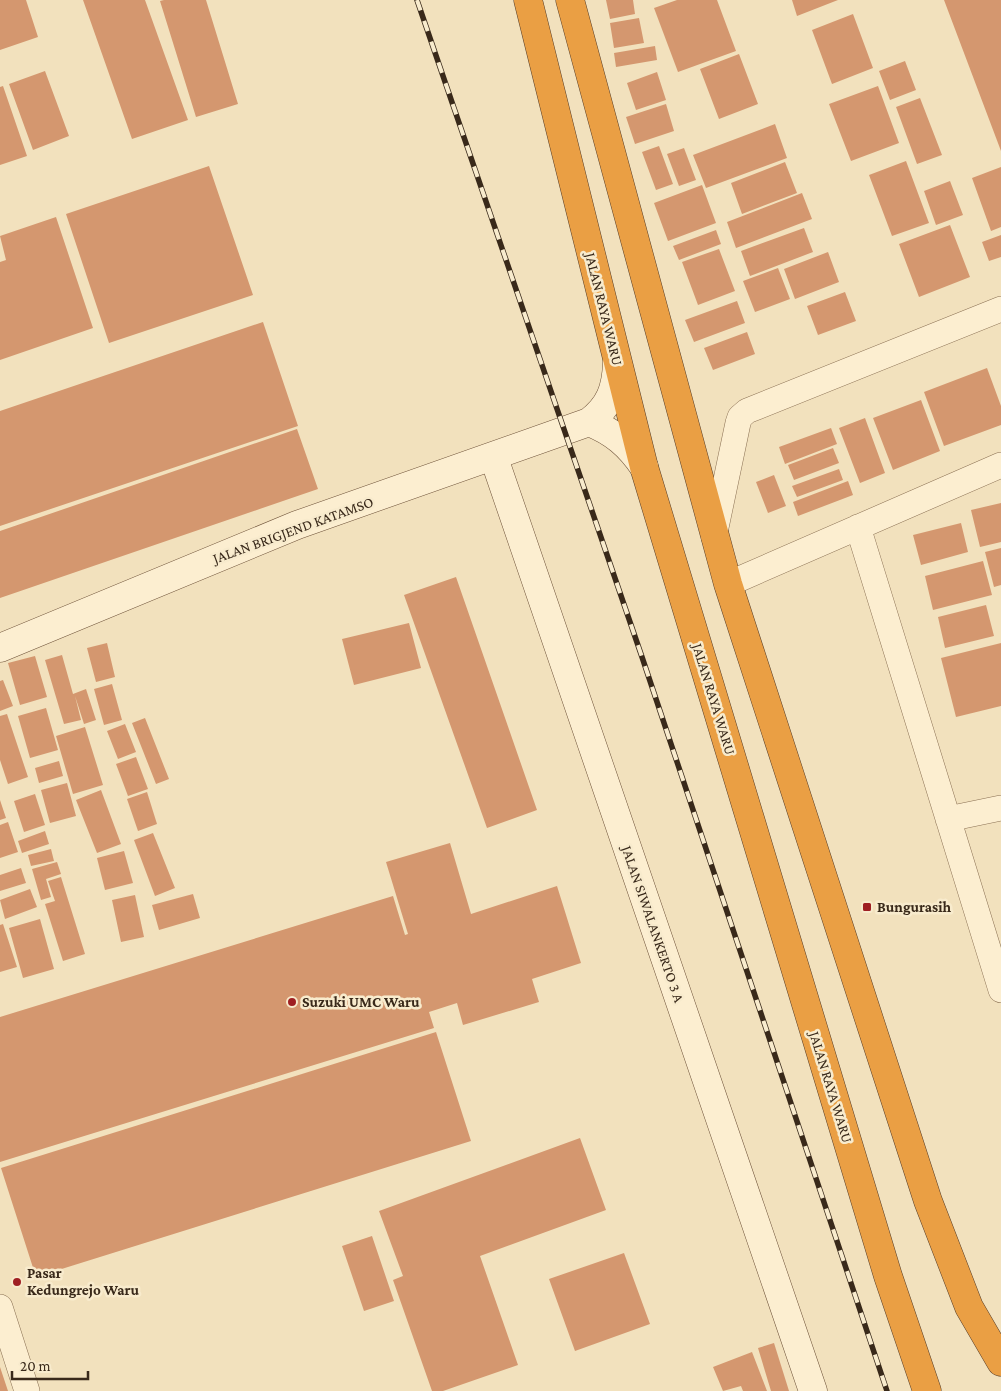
<svg xmlns="http://www.w3.org/2000/svg" width="1001" height="1391" font-family="'Crimson Pro',serif">
<style>
.building{fill:#d4976f}
.lines{fill:none;stroke-linecap:round;stroke-linejoin:round}
.street-casing{stroke:#8b7154;stroke-width:26}
.secondary-casing{stroke:#6d5138;stroke-width:29}
.highway-casing{stroke:#583e29;stroke-width:29}
.street{stroke:#fceed0;stroke-width:25}
.secondary{stroke:#fceed0;stroke-width:28}
.highway{stroke:#ea9f44;stroke-width:28}
.rail-casing{stroke:#39291a;stroke-width:5.5}
.rail{stroke:#f8ebcd;stroke-width:4;stroke-dasharray:11;stroke-linecap:butt}
.poi-dot{fill:#9f1f22;stroke:#f8ebcd;stroke-width:2}
.labels{text-anchor:middle;dominant-baseline:central;stroke-width:5;stroke-linejoin:round;paint-order:stroke}
.street-label{font-size:15px;fill:#39291a;stroke:#f8ebcd}
.poi-label{font-size:15px;font-weight:bold;fill:#39291a;stroke:#f8ebcd;text-anchor:start}
</style>
<rect width="100%" height="100%" fill="#f2e1bd"/>
<path class="building" d="M0,0H26L38,37L0,50Z
M83,0H145L188,120L132,139Z
M164,0H206L238,104L196,117L160,1Z
M606,0H633L635,14L610,19Z
M677,0H717L736,51L678,72L654,8Z
M792,0H838L797,16Z
M944,0H1001V151Z
M853,14L873,68L832,84L812,30Z
M639,18L644,43L614,48L610,23Z
M655,46L657,60L616,67L614,53Z
M739,54L758,104L719,119L700,69Z
M905,61L916,90L890,100L879,71Z
M45,71L69,136L33,150L9,84Z
M657,72L666,100L636,110L627,83Z
M3,86L27,156L0,165V87Z
M878,86L899,143L851,161L829,104Z
M920,98L942,155L917,164L896,107Z
M666,104L674,131L635,144L626,117Z
M775,124L787,158L706,188L693,155Z
M659,146L673,184L656,190L642,152Z
M684,148L696,180L679,186L667,154Z
M906,161L929,223L892,236L869,175Z
M785,162L797,193L742,214L731,183Z
M209,166L253,295L109,343L66,214Z
M1001,167V227L991,231L972,178Z
M950,181L963,215L936,225L924,191Z
M702,185L716,223L668,241L654,203Z
M802,193L812,219L736,248L727,222Z
M56,217L93,328L0,360V262L6,260L0,236Z
M950,225L970,277L919,297L899,244Z
M804,228L813,252L750,276L741,251Z
M716,230L721,244L679,260L673,246Z
M1001,235V257L989,261L982,242Z
M719,249L735,291L698,305L682,262Z
M828,252L839,282L795,299L784,269Z
M778,268L790,299L755,312L743,281Z
M845,292L856,321L818,335L807,306Z
M737,301L745,323L694,342L685,320Z
M263,322L298,426L0,526V411Z
M747,332L755,354L713,370L704,348Z
M987,368L1001,406V425L944,446L924,392Z
M921,400L940,451L893,470L873,418Z
M865,418L885,473L860,483L839,428Z
M831,428L837,444L785,464L779,447Z
M297,429L318,489L0,598V531Z
M833,448L839,463L794,480L788,465Z
M839,469L843,480L797,497L792,486Z
M774,475L786,506L768,513L756,482Z
M848,481L853,495L798,516L793,502Z
M1001,503V542L980,547L971,510Z
M961,523L968,552L921,565L913,535Z
M1001,548V585L994,587L985,552Z
M983,561L992,595L933,610L925,576Z
M456,577L537,810L487,828L404,595Z
M986,605L994,636L945,648L938,617Z
M409,623L421,668L354,685L342,639Z
M107,643L115,677L96,682L87,648Z
M1001,643V706L956,717L941,658Z
M62,655L73,694L86,689L96,720L84,724L75,696L81,720L64,724L45,660Z
M35,656L47,697L20,705L8,663Z
M3,680L13,706L0,711V681Z
M112,684L122,720L104,725L94,689Z
M46,708L58,750L30,758L18,716Z
M7,714L28,777L8,784L0,760V716Z
M145,718L169,779L156,784L132,723Z
M125,724L136,752L118,759L107,731Z
M85,727L103,785L73,794L56,736Z
M136,757L148,789L128,796L116,764Z
M59,761L63,776L39,783L35,768Z
M67,783L76,816L50,823L41,790Z
M101,790L121,844L97,853L76,800Z
M147,792L157,824L138,831L127,799Z
M35,794L45,825L24,832L14,801Z
M0,800L6,818L0,820Z
M8,822L18,852L0,858V825Z
M45,831L49,844L22,853L18,841Z
M153,833L175,888L155,896L134,840Z
M450,843L471,914L557,886L581,963L532,979L539,1002L463,1025L457,1003L429,1012L434,1028L0,1162V1017L393,896L405,935L408,934L386,862Z
M51,849L54,861L31,866L28,855Z
M124,851L133,883L105,890L97,858Z
M57,862L61,874L46,879L51,897L41,900L32,869Z
M21,868L26,883L0,891V875Z
M61,877L85,954L63,961L45,904L55,901L48,881Z
M30,889L37,907L5,919L0,900Z
M193,894L200,918L159,930L152,905Z
M135,895L144,937L121,942L112,900Z
M40,919L54,969L23,978L9,928Z
M3,924L17,967L0,972V925Z
M436,1032L471,1141L36,1277L1,1168Z
M580,1138L606,1210L480,1256L518,1365L443,1391H432L393,1280L403,1276L379,1211Z
M372,1236L394,1301L364,1311L342,1246Z
M624,1253L650,1324L575,1351L549,1279Z
M774,1343L789,1391H771L758,1348Z
M752,1352L767,1391H743L741,1386L723,1391L713,1367Z
M0,1367L8,1391H0Z"/>
<g class="lines">
<g class="street-casing">
<path id="street" d="M858,527L1001,990
M714,537L738,423L740,417L747,411L1001,309
M728,584L1001,465
M948,819L1001,808
M0,1307L27,1391"/>
</g>
<g class="secondary-casing">
<path id="secondary" d="M589,422C614,432 629,445 644,467
M494,458L813,1391
M0,648L297,525L589,422C610,406 616,389 617,363"/>
</g>
<g class="highway-casing">
<path id="highway" d="M528,0L644,467L888,1276L927,1391
M570,0L728,584L928,1201L969,1307L1001,1362"/>
</g>
<use href="#street" class="street"/>
<use href="#secondary" class="secondary"/>
<use href="#highway" class="highway"/>
<g class="rail-casing">
<path id="rail" d="M417,0L642,657L887,1391"/>
</g>
<use href="#rail" class="rail"/>
</g>
<g class="poi-dot">
<rect x="862" y="902" width="10" height="10" rx="2.5"/>
<circle cx="292" cy="1002" r="5"/>
<circle cx="17" cy="1282" r="5"/>
</g>
<g class="labels">
<g class="street-label">
<text transform="translate(604 309) rotate(76)">JALAN RAYA WARU</text>
<text transform="translate(293 530) rotate(-20)">JALAN BRIGJEND KATAMSO</text>
<text transform="translate(714 699) rotate(73)">JALAN RAYA WARU</text>
<text transform="translate(653 924) rotate(71)">JALAN SIWALANKERTO 3 A</text>
<text transform="translate(831 1087) rotate(73)">JALAN RAYA WARU</text>
</g>
<g class="poi-label">
<text x="877" y="907">Bungurasih</text>
<text x="302" y="1002">Suzuki UMC Waru</text>
<text x="27" y="1273">Pasar<tspan x="27" dy="17">Kedungrejo Waru</tspan></text>
</g>
</g>
<path d="M12 1371v8h76v-8" fill="none" stroke="#39291a" stroke-width="2.5"/>
<text x="20" y="1371" font-size="15" fill="#39291a" stroke="#f8ebcd" stroke-width="4" paint-order="stroke">20 m</text>
</svg>
